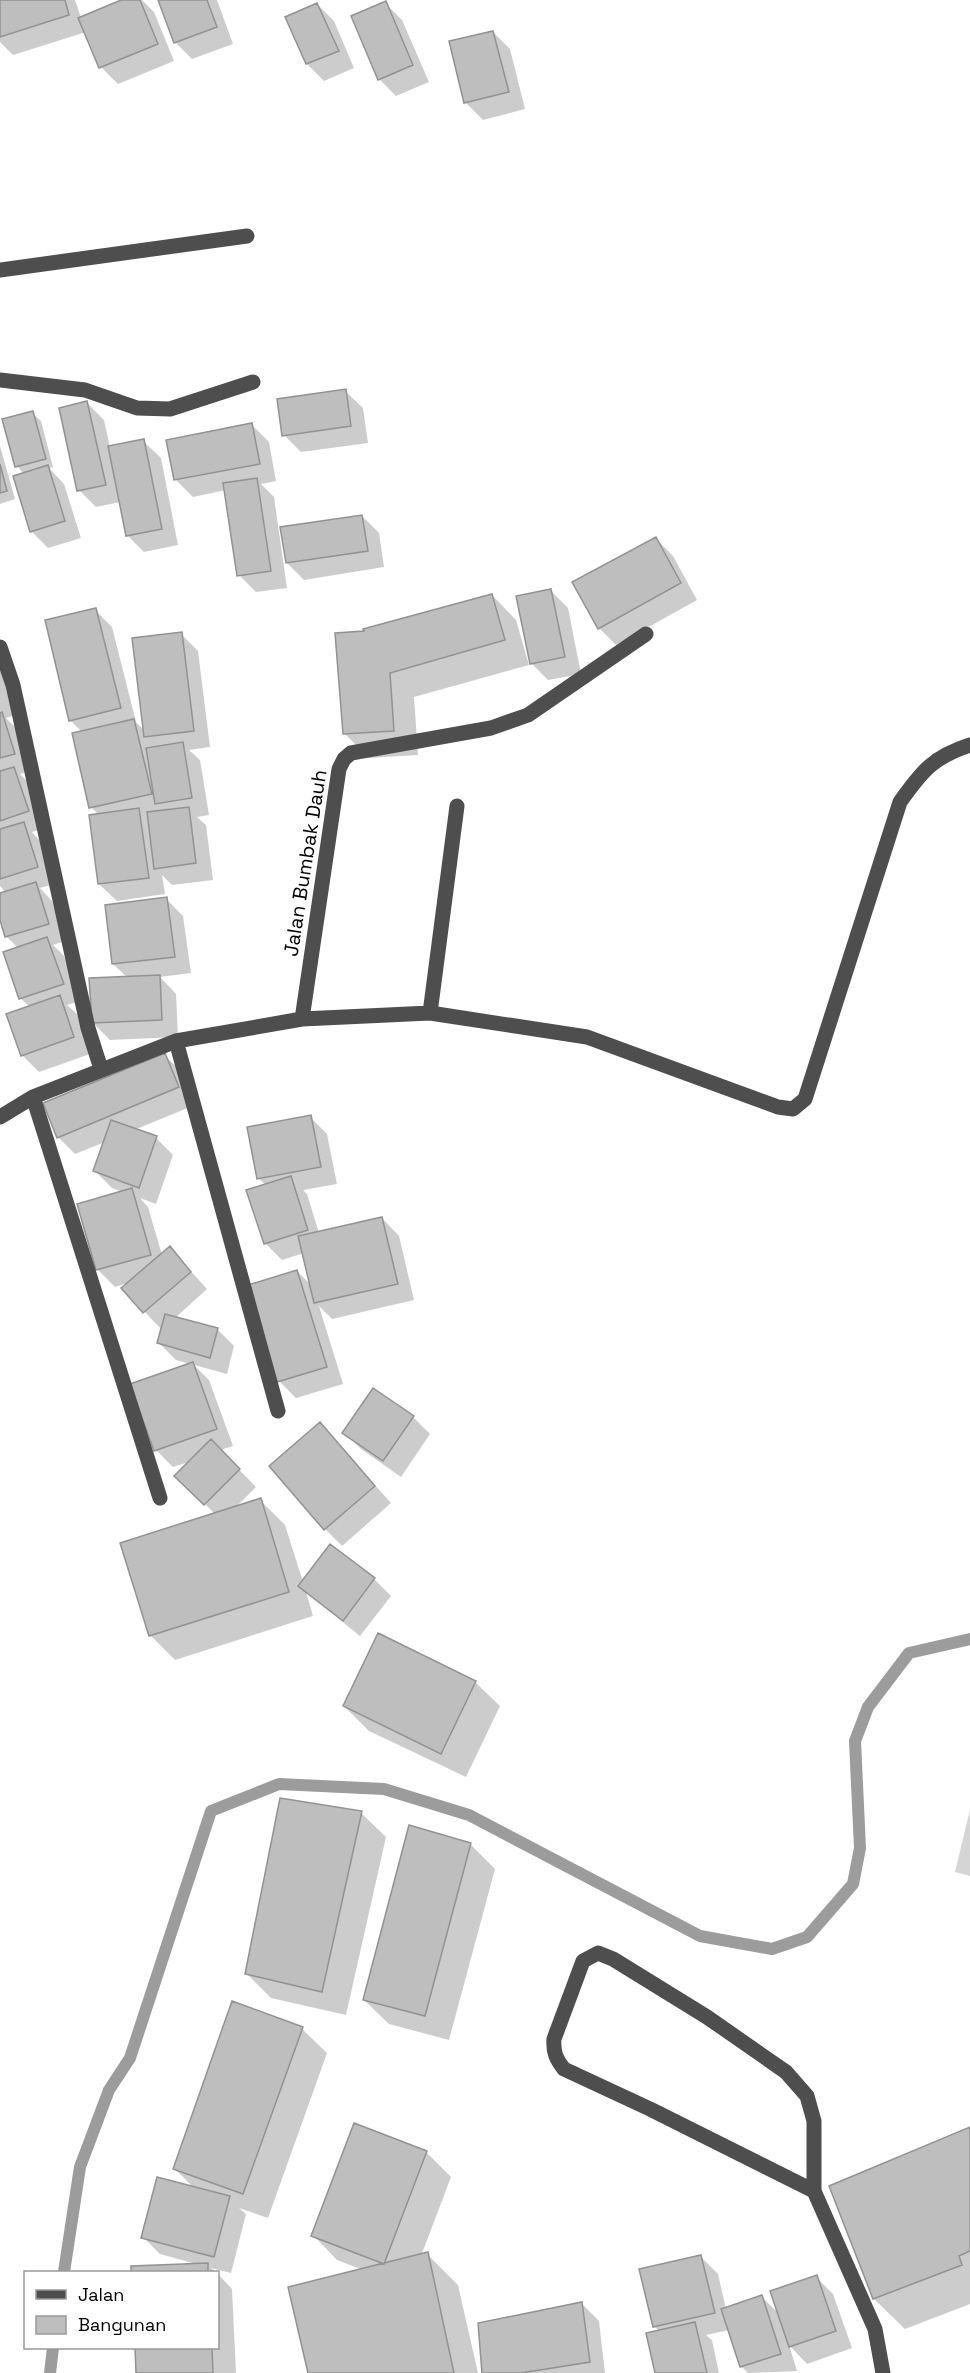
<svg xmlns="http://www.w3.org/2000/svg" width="970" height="2373" font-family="'Space Grotesk',sans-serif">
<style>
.green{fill:#d5d5d5}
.shadow{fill:#0003}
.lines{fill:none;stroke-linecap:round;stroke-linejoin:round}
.stream{stroke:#9c9c9c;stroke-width:12}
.building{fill:#bebebe;stroke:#929292;stroke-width:1.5}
.minor{stroke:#4e4e4e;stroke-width:15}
.labels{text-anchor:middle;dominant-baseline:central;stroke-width:4.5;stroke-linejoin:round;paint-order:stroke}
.street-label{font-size:20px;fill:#000;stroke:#fff}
</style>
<rect width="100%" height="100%" fill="#fff"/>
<path class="green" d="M970,1810V1876L955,1872Z"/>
<path class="shadow" d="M0,0H75L81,18L125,0H142L154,12L174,61L118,84L101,67L86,32L13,55L0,42Z
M160,0H217L233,44L192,59L175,42Z
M385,3L402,20L429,82L396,96L379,79Z
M317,4L334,21L354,68L324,81L307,64Z
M493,32L510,49L525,109L483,120L466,103Z
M345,391L363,408L368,443L301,452L284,435Z
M87,403L104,420L110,447L143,441L161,458L178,545L144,552L127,535L120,502L96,507L79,490Z
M32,413L41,421L53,467L49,468L64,484L81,538L48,548L31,531L24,474L17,466Z
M252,425L269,442L276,481L261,484L274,497L287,588L256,592L239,575L226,490L193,497L176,480Z
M0,446L15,499L0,504Z
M362,516L379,533L384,567L304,580L287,563Z
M656,539L673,556L697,600L616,645L599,628Z
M551,591L568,608L581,674L548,680L531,663Z
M492,595L516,620L529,665L414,697L418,755L369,758L345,734L365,633Z
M95,610L112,627L136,722L145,731L181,634L198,651L210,747L189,750L200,760L209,815L197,817L206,825L213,880L172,885L162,875L165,894L117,901L99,884V815L91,807L82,732L70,720Z
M0,671L6,677L19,714L6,718L19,731L31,771L20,774L31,785L45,828L32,832L40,841L54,884L40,888L52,901L65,941L53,945L64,956L80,1001L67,1005L77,1014L90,1054L39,1072L22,1055L30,1007L20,998L19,949L7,937L0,915V895L6,893L0,886Z
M166,899L183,916L191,973L160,977L176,994L178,1037L110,1040L93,1023L128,978L113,964Z
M164,1055L182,1072L195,1105L134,1130L156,1138L173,1155L156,1204L140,1198L148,1207L162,1255L170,1248L207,1289L175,1318L217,1329L234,1346L227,1374L194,1365L209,1380L233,1446L220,1450L256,1487L235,1508L260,1500L285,1525L303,1582L374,1579L391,1596L360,1636L306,1592L313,1616L175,1660L150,1635L215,1514L177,1476L192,1461L173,1467L156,1450L190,1364L176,1360L159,1343L162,1330L123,1289L130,1282L115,1287L98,1270L79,1205L123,1192L112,1188L95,1171L105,1142L75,1154L58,1137Z
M310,1117L327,1134L337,1184L303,1190L307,1194L319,1233L382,1218L399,1236L414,1300L332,1319L319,1306L343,1384L296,1398L279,1381L297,1271L312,1286L304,1253L282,1260L265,1243L266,1185L258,1178Z
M413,1417L430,1434L401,1477L361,1449L344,1432Z
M320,1424L391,1503L342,1546L325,1529Z
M475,1682L500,1706L466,1777L369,1731L344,1706Z
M361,1813L386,1837L346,2015L271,1998L246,1973Z
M470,1844L495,1869L449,2040L389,2024L364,2000Z
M302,2029L327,2053L268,2218L239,2208L246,2214L231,2273L211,2268L216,2272H133V2267L196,2264L160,2254L143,2237L194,2188L174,2168Z
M970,2129V2304L905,2329L874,2299Z
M426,2152L451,2177L421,2256L427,2254L458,2285L478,2373H310L363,2270L337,2260L313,2235Z
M701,2257L718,2274L726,2309L762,2297L780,2315L816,2277L833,2294L852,2348L807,2364L789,2345L797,2371L748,2373L741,2366L729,2330L706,2335L712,2340L719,2373H657L659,2331L654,2326Z
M218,2274L232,2289L236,2373H137L136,2348H218Z
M582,2304L599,2321L605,2373H484Z"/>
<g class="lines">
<path class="stream" d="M64,2272L80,2167L109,2090L130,2058L211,1811L279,1784L384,1789L469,1815L700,1936L772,1949L807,1937L853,1884L860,1848L855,1741L868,1707L909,1653L970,1639
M50,2373L53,2348"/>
</g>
<path class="building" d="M0,0H65L69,15L0,37Z
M121,0H140L158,44L99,68L78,18Z
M158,0H207L217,27L174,43Z
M386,1L413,65L378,80L351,16Z
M317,3L339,51L306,64L285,17Z
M493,31L509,92L464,103L449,41Z
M346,389L351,426L282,436L277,399Z
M87,401L106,485L77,491L59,408Z
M33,411L46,459L15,467L2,419Z
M252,423L260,464L174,480L166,440Z
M144,439L162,529L126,536L108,446Z
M0,464L7,491L0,493Z
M48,465L65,521L30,532L13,476Z
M257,478L271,571L237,576L223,483Z
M362,515L368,551L286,563L280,527Z
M656,537L681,583L598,629L572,582Z
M551,589L565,657L530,664L516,596Z
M492,594L505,640L390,673L394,731L343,734L335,633L364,631L363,629Z
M96,608L121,708L69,721L45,620Z
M182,632L194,731L144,737L132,638Z
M2,712L15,754L0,758V713Z
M134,719L152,794L89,808L72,733Z
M183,742L192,798L155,804L146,748Z
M14,767L29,811L0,821V771Z
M189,807L196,863L154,869L147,812Z
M139,808L149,878L98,884L89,815Z
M24,822L38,867L0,879V829Z
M36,882L49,924L5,937L0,920V893Z
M167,897L175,957L112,964L105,905Z
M47,937L64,984L19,999L3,952Z
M160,975L162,1020L92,1023L89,978Z
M60,995L74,1037L21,1056L6,1014Z
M165,1053L179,1087L57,1138L43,1103Z
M311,1115L321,1167L257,1179L247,1127Z
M111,1120L157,1136L139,1188L93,1171Z
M291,1176L308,1230L264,1244L246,1190Z
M132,1188L151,1255L96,1270L77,1204Z
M382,1217L398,1284L314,1303L298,1236Z
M170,1246L191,1272L143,1313L121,1288Z
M297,1270L327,1367L277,1382L248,1285Z
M165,1314L218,1328L210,1358L157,1343Z
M193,1362L217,1429L154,1451L130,1384Z
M373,1388L414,1416L383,1461L342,1433Z
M320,1422L375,1486L324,1530L269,1466Z
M211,1439L240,1469L204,1505L174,1476Z
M261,1498L289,1592L149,1636L120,1543Z
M330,1544L375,1578L343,1621L298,1586Z
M378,1633L476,1681L441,1754L343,1706Z
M280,1798L362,1811L322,1992L245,1974Z
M409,1825L471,1843L425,2016L363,2000Z
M232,2001L303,2027L243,2194L173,2169Z
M354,2123L427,2151L384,2264L311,2236Z
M970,2127V2251L959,2256L962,2265L873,2299L829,2186Z
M157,2177L230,2196L214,2257L141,2238Z
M428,2252L454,2373H308L288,2287Z
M701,2255L715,2313L653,2327L639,2269Z
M208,2263V2272H131V2266Z
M817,2275L836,2331L789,2347L770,2291Z
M762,2295L781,2354L740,2367L721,2309Z
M582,2302L590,2362L521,2373H482L478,2323Z
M695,2322L707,2373H655L646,2333Z
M135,2348H212L213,2373H136Z"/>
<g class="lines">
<path class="minor" d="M0,270L247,236
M0,380L85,390L137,408L170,409L253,382
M0,647L13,685L88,1028L101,1069
M430,1013L457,806
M302,1019L339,769L344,759L351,753L491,728L528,715L646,634
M176,1041L278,1411
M33,1097L160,1498
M0,1117L33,1097L176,1041L302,1019L430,1013L587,1037L778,1107L793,1109L805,1099L900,802C922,771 933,757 970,745
M598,1953L613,1959L707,2017L786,2072L807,2096L814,2121V2191L650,2109L564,2069C556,2059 553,2052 554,2039L583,1961Z
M814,2191L875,2329L883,2373"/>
</g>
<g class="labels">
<g class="street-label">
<text transform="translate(305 863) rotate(-81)">Jalan Bumbak Dauh</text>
</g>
</g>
<rect x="24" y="2271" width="195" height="78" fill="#ffffff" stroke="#999999" stroke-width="1.5"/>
<rect x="36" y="2290" width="30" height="9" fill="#4e4e4e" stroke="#999999" stroke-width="1.5"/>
<text x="78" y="2301" font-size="18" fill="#000000">Jalan</text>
<rect x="36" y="2316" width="30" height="18" fill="#bebebe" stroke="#999999" stroke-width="1.5"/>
<text x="78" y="2331" font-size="18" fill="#000000">Bangunan</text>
</svg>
